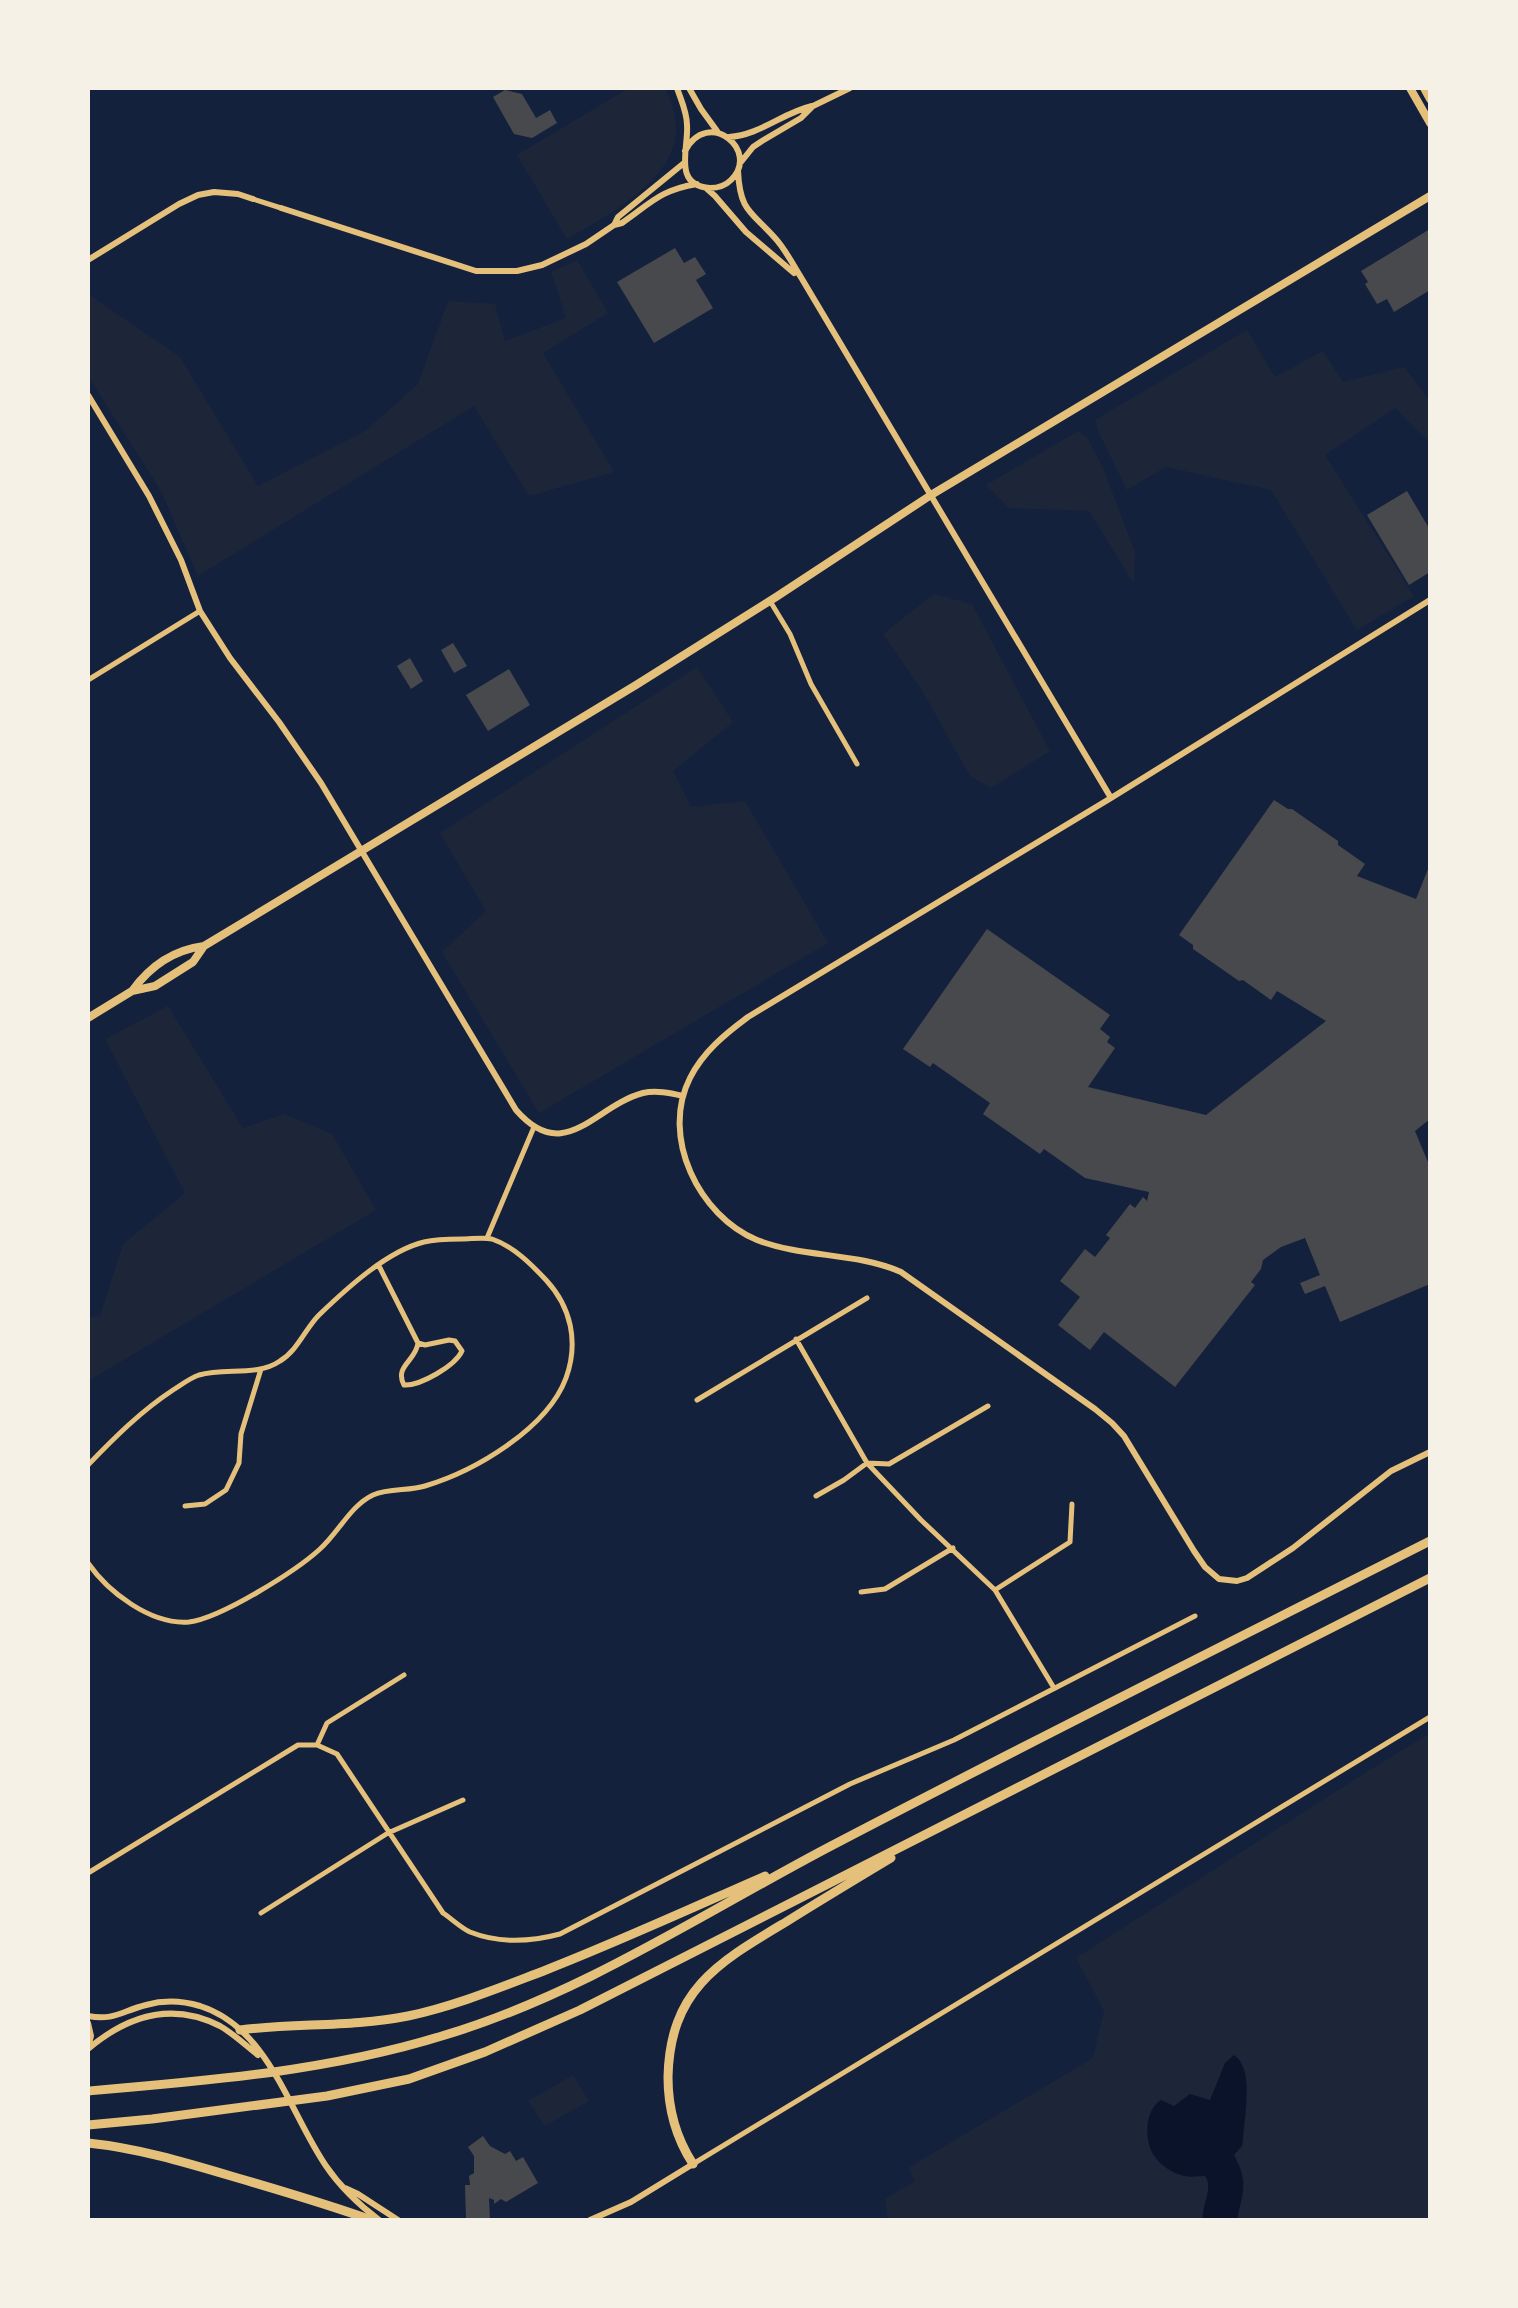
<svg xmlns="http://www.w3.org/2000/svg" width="1518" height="2308" font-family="Lora,serif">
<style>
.green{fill:#1d2539}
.water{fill:#0b132b}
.building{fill:#48494c}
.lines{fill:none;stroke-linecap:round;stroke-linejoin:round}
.minor{stroke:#e5c07b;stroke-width:5}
.tertiary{stroke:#e5c07b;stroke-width:6}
.secondary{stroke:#e5c07b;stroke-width:6}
.primary{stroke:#e5c07b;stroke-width:8}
.trunk{stroke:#e5c07b;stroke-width:8}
.motorway{stroke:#e5c07b;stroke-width:9}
</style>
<rect width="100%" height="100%" fill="#14213d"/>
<path class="green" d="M629,88H665C671,102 677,117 676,133C672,183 606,216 567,239L517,155Z
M577,260L608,313L543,353L614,472L529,496L474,406L198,576L161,491L88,376V294L180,357L258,486L365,431L418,384L448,301L495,304L505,341L566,318L551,272Z
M1247,330L1275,377L1323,351L1343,382L1404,367L1430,401V443L1395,408L1325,455L1414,596L1357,630L1271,490L1166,467L1127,490L1098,431L1095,420Z
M1078,431L1087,437L1103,468L1135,552L1134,584L1089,511L1009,508L986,485Z
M934,594L972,604L1050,751L991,788L970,776L923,692L883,634Z
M697,667L733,722L673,771L691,807L745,801L828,943L539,1113L442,952L486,911L440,833Z
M168,1006L243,1128L284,1114L332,1134L376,1210L88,1381V1317L100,1316L123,1244L185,1193L105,1039Z
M1430,1733V2220H888L885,2199L915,2181L908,2168L1093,2058L1104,2011L1076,1958L1365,1773Z
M573,2075L589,2101L545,2126L528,2101Z"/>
<path class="water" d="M1234,2055C1255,2069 1244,2117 1243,2141L1242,2146L1234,2155C1249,2183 1243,2191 1237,2220H1203C1201,2206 1214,2188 1205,2176C1197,2176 1189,2178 1181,2175C1172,2173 1161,2165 1155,2157C1144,2142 1144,2110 1161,2100L1174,2106L1190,2094L1210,2100L1225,2063Z"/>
<path class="building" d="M505,90L522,94L536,118L550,110L557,123L532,138L514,134L493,97Z
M1430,229V290L1394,312L1387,299L1377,304L1365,284L1368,282L1361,271Z
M675,248L684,263L695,257L706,274L696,280L713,308L654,343L617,282Z
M1407,491L1430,530V572L1409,585L1367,515Z
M453,643L467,666L454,673L441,650Z
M410,658L423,681L411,689L397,666Z
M509,669L530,705L488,731L466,695Z
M1274,800L1288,809H1292L1338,841V845L1365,864L1357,876L1416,899L1430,864V1119L1415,1131L1430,1167V1284L1340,1322L1325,1286L1305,1294L1300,1283L1320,1275L1305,1238L1281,1247L1263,1260L1261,1269L1251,1282L1255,1285L1175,1387L1104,1332L1090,1350L1058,1325L1080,1297L1060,1281L1085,1249L1095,1257L1110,1238L1106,1235L1130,1204L1135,1208L1143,1197L1147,1201L1149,1192L1085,1178L1044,1149L1040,1154L983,1114L990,1103L933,1063L930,1067L903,1049L987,929L1110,1015L1100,1029L1110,1037L1107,1042L1115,1048L1088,1087L1206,1115L1326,1021L1277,991L1271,1000L1243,980L1239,981L1193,949V945L1179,935Z
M483,2136L490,2146L505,2154L510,2151L516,2161L523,2157L538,2183L506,2202L501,2199L494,2204V2200L489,2198L490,2220H466L465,2185H470L469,2176L474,2173V2156L468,2147Z"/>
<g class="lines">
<path class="minor" d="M253,199L281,208
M770,601L790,634L811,684L857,764
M88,680L200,611
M487,1238L534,1127
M379,1266L418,1343
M796,1339L867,1463L921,1520L995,1590L1054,1688
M449,1340L455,1341L462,1351C455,1366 420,1386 404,1385C394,1366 416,1361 418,1343L425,1345Z
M697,1400L867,1298
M88,1465C114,1438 141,1411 173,1390C181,1385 190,1378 199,1375C225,1367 257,1377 280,1361C298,1350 305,1329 319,1315C346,1289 387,1251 424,1242C436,1239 450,1239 462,1239C471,1239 483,1237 492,1239C513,1246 531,1264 546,1280C571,1307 579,1342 566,1378C547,1429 475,1471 425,1486C409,1491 389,1488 373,1495C350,1506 339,1532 320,1549C296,1571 221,1618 189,1622C151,1625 108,1592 88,1563
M816,1496L844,1480L867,1463L889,1464L988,1406
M185,1506L205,1504L226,1490L239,1463L241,1434L261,1369
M995,1590L1070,1542L1072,1504
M861,1592L885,1589L953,1548
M317,1745L327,1723L404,1675
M88,1873L298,1745H317L337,1754L443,1913C452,1919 461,1928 470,1932C500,1944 530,1942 560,1934L850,1784L954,1740L1195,1616
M261,1913L388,1833L463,1800
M693,2164L1430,1717"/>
<path class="tertiary" d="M677,88C681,100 687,112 687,125C689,147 672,186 710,188C718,188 726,185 731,180C761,151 708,107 685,151
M689,88L701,109L717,131
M729,137C760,135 782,113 812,106
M741,162L753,147L762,141L801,118L813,106L850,88
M738,171C740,212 751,211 775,238C786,250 793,265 802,279L1111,798
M706,188L715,196L746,232L794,273
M281,208L476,271H517L542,265L586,244L614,225L622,223C651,203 660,190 697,184
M614,225L618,217L684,163
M88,260L179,204L198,195L214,192L238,194L253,199
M88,395L149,496L181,560L200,611L230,658L279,722L321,783L516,1110C565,1166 594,1106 643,1093C656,1090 670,1093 683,1096
M1430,600L1111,798L748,1017C725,1034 703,1052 690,1078C660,1137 699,1216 757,1240C803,1258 855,1252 901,1272L1095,1409L1112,1423L1124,1436L1194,1551L1205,1567L1219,1579L1237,1581L1247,1578L1293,1548L1391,1471L1430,1452"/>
<path class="secondary" d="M88,2016C114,2021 122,2011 146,2005C164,2000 183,2001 200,2006C269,2028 289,2112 326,2166C341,2188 358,2204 379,2220
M88,2023L91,2036L88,2047
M88,2049C127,2016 171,2001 220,2026C234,2034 245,2045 258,2055
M345,2188L358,2194L398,2220
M590,2220L631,2202L693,2164"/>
<path class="primary" d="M132,991C150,966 173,950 204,946
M88,1018L132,991L155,986L193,962L204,946L636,685L776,597L931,495L1430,196"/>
<path class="trunk" d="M1410,88L1430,123
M1424,88L1430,99"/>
<path class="motorway" d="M240,2030C296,2023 352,2027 408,2016C455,2006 501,1987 546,1970C620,1941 692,1908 765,1876
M88,2091C207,2081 330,2071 445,2035C582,1994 705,1912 831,1846C1030,1742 1230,1642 1430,1541
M88,2125L152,2119L327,2096L409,2079L485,2052L580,2010L1430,1578
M88,2143C137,2148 184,2162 231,2176C278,2190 324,2203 371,2220
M693,2164C676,2138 668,2108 668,2077C670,1989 719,1962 786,1922C821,1900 856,1879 891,1858"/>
</g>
<rect width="1518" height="2308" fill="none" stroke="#f6f1e7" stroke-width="180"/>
</svg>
